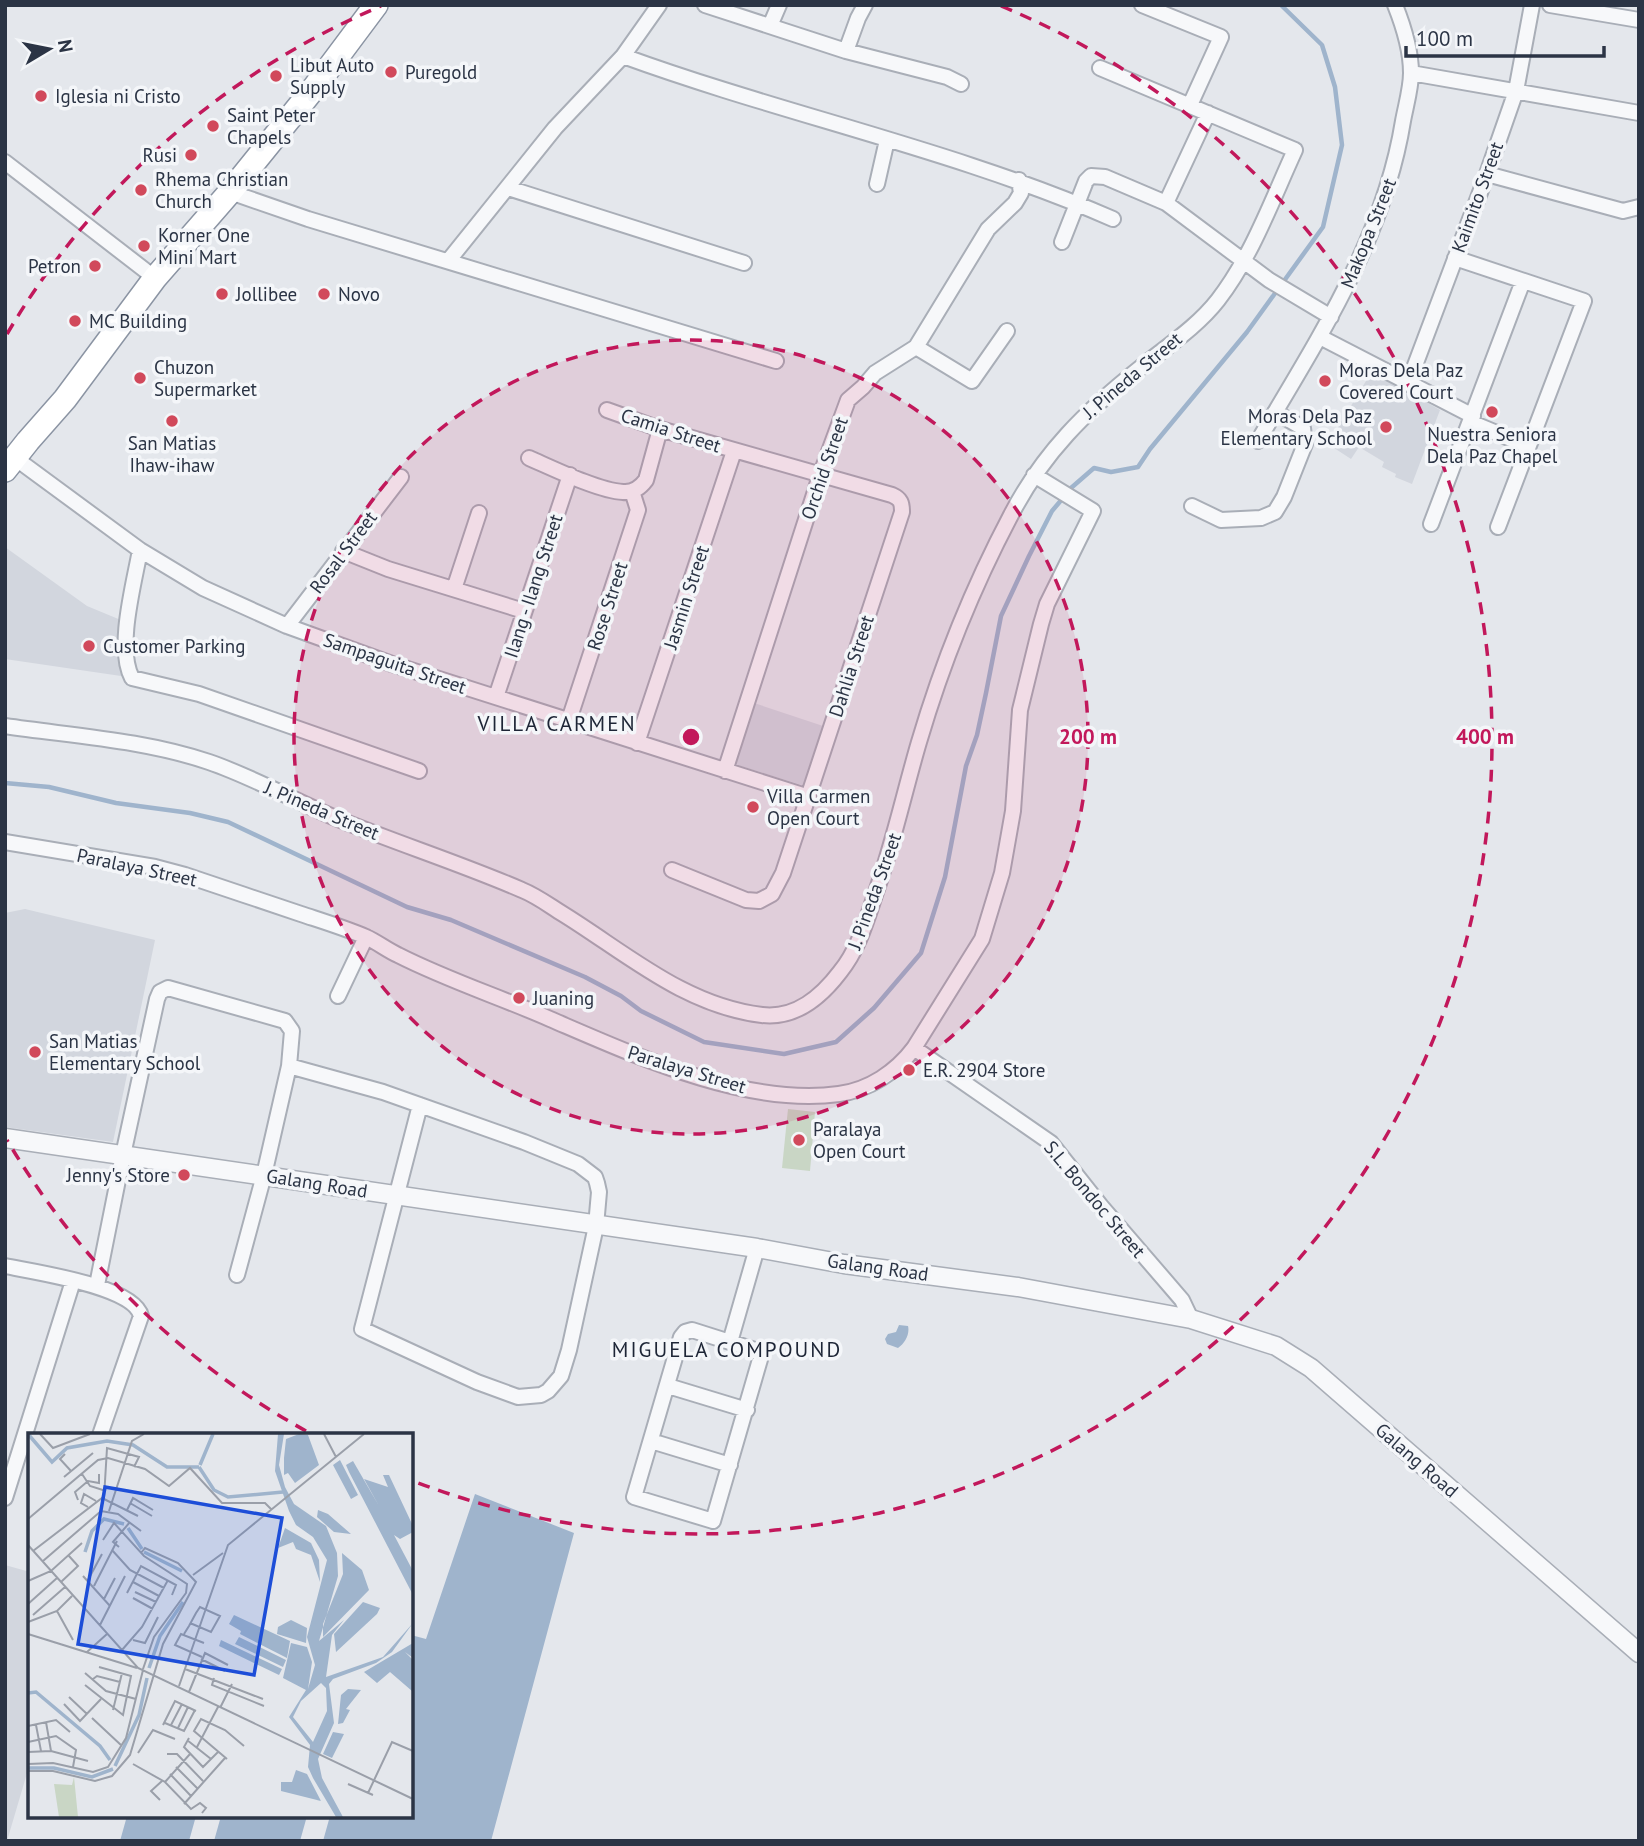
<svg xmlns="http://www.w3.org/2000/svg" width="1644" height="1846" font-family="'PT Sans',sans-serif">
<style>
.built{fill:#d2d6de}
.green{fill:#c9d6c5}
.water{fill:#9fb4cc}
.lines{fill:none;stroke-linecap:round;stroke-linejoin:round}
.stream{stroke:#9fb4cc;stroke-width:4.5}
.minor-casing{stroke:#a9aeb7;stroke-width:18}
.tertiary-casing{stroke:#a9aeb7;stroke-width:21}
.trunk-casing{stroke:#8b94a3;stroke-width:26}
.minor{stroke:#f7f8fa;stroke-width:14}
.tertiary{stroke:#f7f8fa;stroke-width:18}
.trunk{stroke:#fff;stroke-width:23}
.ring{fill:none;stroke:#c2185b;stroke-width:3.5;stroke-dasharray:12 9}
.poi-dot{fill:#d1495b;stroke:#f4f6f9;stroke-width:2.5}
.labels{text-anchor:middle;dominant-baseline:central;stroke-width:7;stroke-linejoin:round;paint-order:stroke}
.poi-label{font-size:19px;fill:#2b3445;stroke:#f4f6f9;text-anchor:start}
.street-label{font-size:19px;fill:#2b3445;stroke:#f4f6f9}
.neighbourhood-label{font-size:21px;letter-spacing:2px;fill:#1d2536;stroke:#f4f6f9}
.inset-river{fill:none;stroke:#9fb4cc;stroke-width:3.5}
.inset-road{fill:none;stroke:#9a9fa9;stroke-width:2}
.view{fill:#1d4ed8;fill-opacity:0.15;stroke:#1d4ed8;stroke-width:3.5}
.inset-edge{fill:none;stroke:#2b3445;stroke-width:3.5}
.centre{fill:#c2185b;stroke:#f4f6f9;stroke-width:3.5}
.ring-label{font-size:21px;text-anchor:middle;font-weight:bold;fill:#c2185b;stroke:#f4f6f9;stroke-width:7;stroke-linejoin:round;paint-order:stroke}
</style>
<rect width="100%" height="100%" fill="#e4e7ec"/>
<path class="built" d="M1372,371L1440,410L1412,484L1395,477L1396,474L1382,467L1384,462L1359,447L1351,459L1328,444Z
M5,547L87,606L128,623L121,676L5,659Z
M751,702L823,726L805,786L731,763Z
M25,909L155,940L113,1142L5,1127V913Z
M5,1565L30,1572V1763L7,1841Z"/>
<path class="green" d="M788,1109L815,1112L810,1171L782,1168Z"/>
<path class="water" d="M899,1325L908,1326C910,1334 905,1343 898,1348L887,1344L885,1339L888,1334L896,1332Z
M475,1494L574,1533L491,1841H323L330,1816H411V1635L426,1639Z
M127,1816H196L189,1841H120Z
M221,1816H307L300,1841H214Z"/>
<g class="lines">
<path class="stream" d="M1071,488L1094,468L1111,472L1138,467L1150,449L1247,332L1323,227L1342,145L1335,87L1322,45L1281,5
M5,783L49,787L116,803L190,813L228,822L407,907L451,920L585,977L621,996L641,1011L704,1042L784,1054L836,1042L874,1008L921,953L945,877L966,766L977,735L986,693L1001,616L1029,556L1052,511L1063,498"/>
<g class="minor-casing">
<path id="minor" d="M705,5L846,51L947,77L961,84
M1142,5L1221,37L1190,105
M1550,5L1639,20
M770,26L779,5
M846,51L858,18L865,5
M623,56C785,115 955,150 1113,219
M1411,73L1639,113
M5,162L155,278
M1487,174L1623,211L1639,207
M877,184L887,140
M508,188L744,263
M230,192L308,219L776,361
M1166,203L1208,113
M1062,242L1086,181L1091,176L1105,177L1166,203L1269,280L1331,317
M1455,258L1584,301L1498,527
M449,260L555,128L623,56L659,5
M1320,337L1473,416
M916,347L972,381L1007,331
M1408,384L1487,174L1516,91L1532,5
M607,410L660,429L892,495C901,499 902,503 902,512L783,873L772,894L759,901L746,900L672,870
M1470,422L1528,446
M1258,441C1318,339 1384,239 1403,121C1406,105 1411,88 1411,73C1411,51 1403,25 1395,5
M15,458L140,550L203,588L287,626L392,664L809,797
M529,458C552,468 599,491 623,492C633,493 640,488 646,480L660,429
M1192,506L1221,520L1261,518L1275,512L1284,497L1305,444L1303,428L1275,412
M1431,524L1523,281
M140,550C134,584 116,648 132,678L199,694L419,771
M343,551L388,569L524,611
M454,589L479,513
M287,626L401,477
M496,697L570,475
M569,720L638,510L632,491
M5,726C73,736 144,740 209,762C253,777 295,801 338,819C399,844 462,864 522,890C537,896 550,906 563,914C626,953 685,1006 762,1015C796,1019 821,997 840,972C858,950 866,922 875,895C893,845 904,793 919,742C942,664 973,587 1011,515C1043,453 1086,411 1140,368C1166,347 1197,327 1218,300C1252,256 1272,200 1295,150L1100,68
M637,743L734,451
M725,771L820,476L848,400L863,387L875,373L916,347L988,229L1015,203L1021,193L1019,180
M5,842L155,867L185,875C224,888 262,901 301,914C322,921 345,928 366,937C377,942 387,950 398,955C447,980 500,997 550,1019C634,1055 746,1107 839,1094C869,1090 896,1072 914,1048L982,939L1002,873L1013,811L1020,710L1041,624L1047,604L1093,511L1034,475
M338,996L366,937
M914,1048L1051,1143L1101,1206L1182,1300L1191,1319
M289,1066L383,1092L524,1142L578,1164L595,1177L597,1183L599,1192L596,1226L569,1350L561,1376L548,1391L541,1395L518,1397L477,1382L362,1329L420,1105
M5,1266C34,1272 134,1286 141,1316L100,1435
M97,1285L123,1155L157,999L160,992L168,988L285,1021L292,1031L289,1066L264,1175L237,1275
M692,1330L755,1350L761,1356L713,1521L634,1497L681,1337L685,1332Z
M730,1342L757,1248
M668,1386L747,1410
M651,1441L730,1465
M5,1498L73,1281"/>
</g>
<g class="tertiary-casing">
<path id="tertiary" d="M5,1138L757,1248L844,1264L1018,1287L1191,1319L1276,1346L1311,1368L1639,1653"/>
</g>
<g class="trunk-casing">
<path id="trunk" d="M5,470L28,441L65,399L155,278L230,192L314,88L376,5"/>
</g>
<use href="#minor" class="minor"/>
<use href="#tertiary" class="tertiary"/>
<use href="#trunk" class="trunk"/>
</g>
<circle cx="691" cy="737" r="397" fill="#c2185b" fill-opacity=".12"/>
<g class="ring">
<circle cx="691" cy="737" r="397"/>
<path d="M306 1431A794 794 0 0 1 7 1140M7 334A794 794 0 0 1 381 6M1001 6A794 794 0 0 1 413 1481"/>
</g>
<g class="poi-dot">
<circle cx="391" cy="72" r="7"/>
<circle cx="276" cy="76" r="7"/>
<circle cx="41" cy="96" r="7"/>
<circle cx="213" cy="126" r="7"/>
<circle cx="191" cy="155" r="7"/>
<circle cx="141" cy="190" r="7"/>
<circle cx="144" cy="246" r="7"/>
<circle cx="95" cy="266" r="7"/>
<circle cx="222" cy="294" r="7"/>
<circle cx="324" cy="294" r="7"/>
<circle cx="75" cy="321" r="7"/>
<circle cx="140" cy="378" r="7"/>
<circle cx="1325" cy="381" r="7"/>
<circle cx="1492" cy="412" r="7"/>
<circle cx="172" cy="421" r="7"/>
<circle cx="1386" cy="427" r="7"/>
<circle cx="89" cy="646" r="7"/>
<circle cx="753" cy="807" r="7"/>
<circle cx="519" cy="998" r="7"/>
<circle cx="35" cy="1052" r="7"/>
<circle cx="909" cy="1070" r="7"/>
<circle cx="799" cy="1140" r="7"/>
<circle cx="184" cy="1175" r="7"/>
</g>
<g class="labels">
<g class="poi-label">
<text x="290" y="65">Libut Auto<tspan x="290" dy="22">Supply</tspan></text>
<text x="405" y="72">Puregold</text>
<text x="55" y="96">Iglesia ni Cristo</text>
<text x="227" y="115">Saint Peter<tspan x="227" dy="22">Chapels</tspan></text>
<text x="177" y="155" text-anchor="end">Rusi</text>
<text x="155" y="179">Rhema Christian<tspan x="155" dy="22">Church</tspan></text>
<text x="158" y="235">Korner One<tspan x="158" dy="22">Mini Mart</tspan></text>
<text x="81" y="266" text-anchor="end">Petron</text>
<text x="236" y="294">Jollibee</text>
<text x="338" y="294">Novo</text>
<text x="89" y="321">MC Building</text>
<text x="154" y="367">Chuzon<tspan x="154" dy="22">Supermarket</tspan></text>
<text x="1339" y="370">Moras Dela Paz<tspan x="1339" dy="22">Covered Court</tspan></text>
<text x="1372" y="416" text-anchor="end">Moras Dela Paz<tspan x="1372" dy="22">Elementary School</tspan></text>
<text x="1492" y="434" text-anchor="middle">Nuestra Seniora<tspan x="1492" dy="22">Dela Paz Chapel</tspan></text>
<text x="172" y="443" text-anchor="middle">San Matias<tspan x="172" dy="22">Ihaw-ihaw</tspan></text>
<text x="103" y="646">Customer Parking</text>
<text x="767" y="796">Villa Carmen<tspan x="767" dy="22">Open Court</tspan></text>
<text x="533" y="998">Juaning</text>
<text x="49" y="1041">San Matias<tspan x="49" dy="22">Elementary School</tspan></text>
<text x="923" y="1070">E.R. 2904 Store</text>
<text x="813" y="1129">Paralaya<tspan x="813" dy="22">Open Court</tspan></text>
<text x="170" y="1175" text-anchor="end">Jenny's Store</text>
</g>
<g class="street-label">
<text transform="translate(1477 197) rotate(-70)">Kaimito Street</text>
<text transform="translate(1368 233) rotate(-68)">Makopa Street</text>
<text transform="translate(1132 375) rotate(-40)">J. Pineda Street</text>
<text transform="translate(671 430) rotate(18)">Camia Street</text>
<text transform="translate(824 468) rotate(-71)">Orchid Street</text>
<text transform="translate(343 552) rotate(-53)">Rosal Street</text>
<text transform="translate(533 586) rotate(-72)">Ilang - Ilang Street</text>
<text transform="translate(686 597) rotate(-72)">Jasmin Street</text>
<text transform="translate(607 606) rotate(-72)">Rose Street</text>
<text transform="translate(395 663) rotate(19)">Sampaguita Street</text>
<text transform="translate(851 666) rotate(-72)">Dahlia Street</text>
<text transform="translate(322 810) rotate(23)">J. Pineda Street</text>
<text transform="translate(137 867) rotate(12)">Paralaya Street</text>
<text transform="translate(874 891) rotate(-70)">J. Pineda Street</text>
<text transform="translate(687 1069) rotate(17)">Paralaya Street</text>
<text transform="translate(317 1183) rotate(9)">Galang Road</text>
<text transform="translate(1095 1199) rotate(50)">S.L. Bondoc Street</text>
<text transform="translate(878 1267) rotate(8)">Galang Road</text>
<text transform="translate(1417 1460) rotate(41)">Galang Road</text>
</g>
<g class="neighbourhood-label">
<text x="557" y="723">VILLA CARMEN</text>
<text x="727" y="1349">MIGUELA COMPOUND</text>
</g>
</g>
<g transform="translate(28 1433)">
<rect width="385" height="385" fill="#e4e7ec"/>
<path d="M46,344L50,384H31L26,351L44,352Z" fill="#c9d6c5"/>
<path d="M250,1H256L251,32L257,54L266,71L298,93L309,120L310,143L291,208L316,187L304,202L298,244L355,224L385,190L364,219L348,230L305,246L301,251L306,290L290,326L294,345L315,384H308L285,345L280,334L282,312L261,284L278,257L255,245L263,210L279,214L284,229L280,256L287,232L279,204L299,127L285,104L268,92L261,78L247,38ZM293,250L298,255L299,278L285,309L265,284L273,268ZM271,1L280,2L291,32L267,50L260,40L256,42V25L258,6ZM312,27L330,62L323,66L305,32ZM325,28L351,73L336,46L360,54L355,42H361L385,93V99L372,106L366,102L385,138V162L321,39L318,32ZM290,77L300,81L323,101L306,99L289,84ZM257,95L283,110L291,127L292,149L283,122L268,116L265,109L250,115ZM314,120L334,137L341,157L295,204V191L315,141ZM335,169L352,175L349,181L308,219L306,201ZM206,182L262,208L259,225L212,201L213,198L201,191ZM263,187L279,195L278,210L249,201L250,194ZM211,204L258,227L255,234L207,211ZM193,207L254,236L251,242L191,213ZM385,210V225L377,219L385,227L384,258L362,239L349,250L336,239ZM320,256L333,257L318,276L322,277L315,290L310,291L313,262ZM305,299L316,301L304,325L295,321ZM268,337L279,341L293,368L253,358V349H264Z" fill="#9fb4cc" fill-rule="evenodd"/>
<path class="inset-river" d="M0,1L24,29L39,15L79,8L105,12L139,34H171M172,32L185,1M171,34L186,57L200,64L255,59M100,95L114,116M57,119L64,98L76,86L96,91M116,119L154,138M121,235L132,203L155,169M0,260L8,259L72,313L82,327M87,333L111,282L119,245M0,335H26L64,344L85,336"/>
<path class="inset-road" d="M12,1L25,15L62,1M296,1L308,24M37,21L32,26L43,38M54,41L62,53L78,58M36,44L65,20M76,65L79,15L111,24L106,34M50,67L47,59L60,48L71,50V41M102,70L124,83M60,74L53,70L56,61L68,68M99,77L105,65L125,77M81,78L104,8L116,1M0,86L70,27L80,25L117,36L141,53L162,35L194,70H237L243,76M75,107L86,90L116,123L159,151L158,160L126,204L115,236M0,112L110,235L385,366M91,114L85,109L102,89M84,117L102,137L136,155M5,118L74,65L110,83M15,128L73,78L90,81L113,98M165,142L195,120M55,143L82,173M60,147L74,121M0,148L23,138L54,110M33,149L50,133L41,123M105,149L131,163M66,153L89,108M107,159L128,169M99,160L113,133L148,152L144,162M105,165L125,176M76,166L87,145M0,171L29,145M29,178L45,207M5,182L37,154M0,189L29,178L44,163M72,192L97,143M0,201L109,235M156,201L161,193L168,180L172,174L192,183L183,199L162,190M105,207L117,210L130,184M94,217L114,194L140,147M59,219L79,201M174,224L147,212L153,201L176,210M173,226L197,238M157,236L235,266M57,240L78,258L108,266M186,245L184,252L236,273M65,246L69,243L92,249M57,252L95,282L103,243L71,234M151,253L200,112L336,1M161,259L177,220L200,232M41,264L59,281M36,271L52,288L73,266M192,275L204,251M85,277L94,240M64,285L94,313M18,289L23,318M137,290L156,298L167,277M8,292L13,318M135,292L147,268L168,278M143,292L154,271M0,293L28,287L42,299M150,295L160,274M161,305L156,314L175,334L190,319M159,307L183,326M0,309L28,303L48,317L45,334M169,314L190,274M0,319L23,318L60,328M110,320L125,297L147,306M139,321H149L175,348M199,326L166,298L173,286L197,297L216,313M0,331L25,330L65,339L80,334L98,305L115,237M105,331L137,349L163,376L172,370L178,375L174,380M148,334L169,355M0,338H25L67,348L84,343L102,322L135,211L168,149L150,130L117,115L113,120M142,341L163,363M137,349L162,321M320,351L345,362M340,360L364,309L385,318M132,367L123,358L134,348M156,371L197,325"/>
<path class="view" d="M77,54L254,85L226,242L50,211Z"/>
<rect width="385" height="385" class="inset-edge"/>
</g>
<circle cx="691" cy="737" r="10" class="centre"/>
<g class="ring-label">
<text x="1088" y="744">200 m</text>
<text x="1485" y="744">400 m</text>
</g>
<rect width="1644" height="1846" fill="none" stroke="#2b3445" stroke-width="14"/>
<g transform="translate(49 49) rotate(80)" stroke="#f4f6f9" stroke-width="5" paint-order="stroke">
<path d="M0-5L12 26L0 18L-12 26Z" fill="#2b3445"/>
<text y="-10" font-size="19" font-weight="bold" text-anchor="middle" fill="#2b3445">N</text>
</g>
<path d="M1406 46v10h198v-10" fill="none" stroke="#2b3445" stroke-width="3.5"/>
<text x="1416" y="46" font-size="21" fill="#2b3445" stroke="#f4f6f9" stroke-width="5" paint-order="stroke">100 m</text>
</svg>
